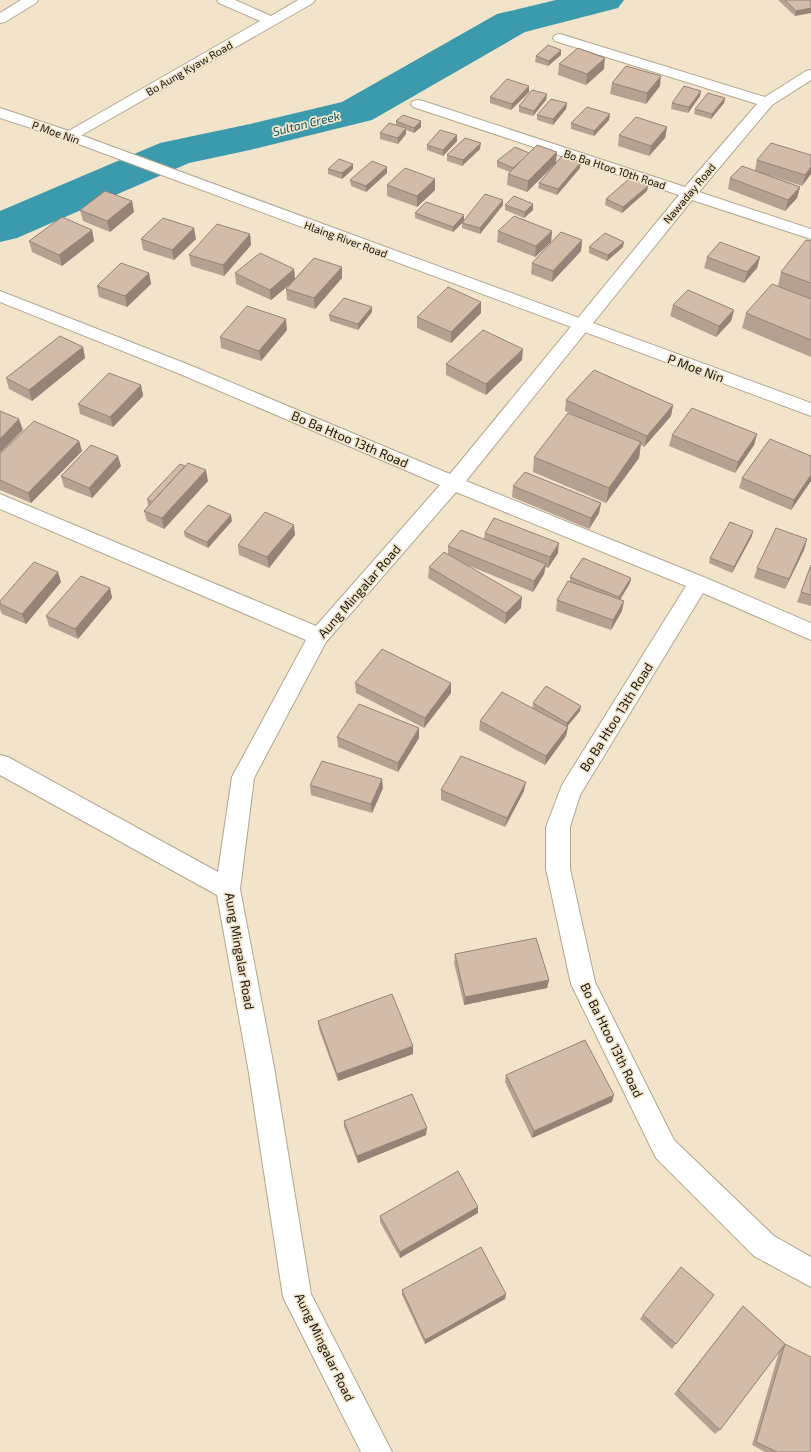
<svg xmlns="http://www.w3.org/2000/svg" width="811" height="1452" font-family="'Exo 2',sans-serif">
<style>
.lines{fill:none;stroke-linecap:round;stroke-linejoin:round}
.river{fill:#3c9aad;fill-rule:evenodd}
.street-casing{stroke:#b2a68e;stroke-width:2}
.secondary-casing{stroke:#b2a68e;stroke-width:2}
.street{fill:#fff;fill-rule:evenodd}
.secondary{fill:#fff;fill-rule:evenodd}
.wall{fill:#b5a191}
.shaded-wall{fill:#948376}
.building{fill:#d3bba9;stroke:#948376}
.labels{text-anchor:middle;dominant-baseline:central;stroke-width:3.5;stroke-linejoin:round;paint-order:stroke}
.far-street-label{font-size:11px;fill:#1a150c;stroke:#f2e4cb}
.far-water-label{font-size:12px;font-style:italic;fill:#055765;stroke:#f2e4cb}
.street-label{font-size:13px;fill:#1a150c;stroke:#f2e4cb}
</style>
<rect width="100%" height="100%" fill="#f2e4cb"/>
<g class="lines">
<path class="river" d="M556,0H624L618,8L525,32L372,120L250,150L189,163L17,238L0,242V211L160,143L250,124L342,102L497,14Z"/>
<g class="street-casing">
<path id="street" d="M21,0H38L36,3L5,22L0,23V13Z
M217,0H235L271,16L298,0H315L313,3L75,139L70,141L65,139L62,136L65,133L260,21L219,3Z
M560,34L765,97L806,71L811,70V80L772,105L699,192L811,229V239L692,200L466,481L706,578L811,623V640L703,593L580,795L570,827V869L595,982L674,1140L774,1236L811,1257V1287L754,1256L656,1158L571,984L546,869V827L562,785L686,586L456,492L326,642L254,778L240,889L274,1067L311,1294L392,1452H361L283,1297L248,1067L217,895L0,775V755L8,757L218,872L232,777L306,640L0,509V494L316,626L440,485L180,374L0,302V291L192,366L450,474L679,195L413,107L411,104L413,101L418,100L423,101L685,187L757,104L555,41L553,38L555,35Z"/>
</g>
<g class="secondary-casing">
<path id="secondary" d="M0,108L75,133L811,403V416L65,139L0,118Z"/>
</g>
<use href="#street" class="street"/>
<use href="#secondary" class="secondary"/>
</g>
<path class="wall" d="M778,0H811L795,16Z
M561,50V55L548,66L535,62L536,56Z
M559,64L604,69L586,85L558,75Z
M612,83L660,86L646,104L610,94Z
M701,91L700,96L688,113L671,109L672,103Z
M529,92L511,110L490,103V97Z
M547,94L546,100L533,116L519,112V106Z
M725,98L724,103L711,119L694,114L695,109Z
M567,103L566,109L553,125L537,120V115Z
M609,120L594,136L571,129V123Z
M396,121H421V127L414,133L406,130V134L398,144L380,139V133L396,125Z
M667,127L665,138L649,156L618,146L619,135Z
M457,135V141L443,156L427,150V145Z
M480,149L462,166L447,161V155Z
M529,153L556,163L580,168L557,195L538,188L539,183L555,164L527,192L507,185L508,174L510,172L497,167V161Z
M811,155L802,186L765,174L800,187L797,198L785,211L728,189L730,178L755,170L757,160Z
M353,164V169L342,179L328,174V169Z
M387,167V173L366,192L351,186L350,180Z
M435,179V190L417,207L387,196V185Z
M648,186L647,191L622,213L605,205L606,199Z
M503,200V205L480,234L462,228V223L453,232L415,218V213L464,215V221Z
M132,201L134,212L110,232L83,221L80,210Z
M505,205L533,210L524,218L505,210Z
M92,230L94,241L62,266L32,252L29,241Z
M498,231H552L551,242L535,257L497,242Z
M250,234L251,245L224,276L191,266L189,255Z
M141,239H196L174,260L143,250Z
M582,240L581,251L552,282L531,274L532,263Z
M811,241V357L742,328L746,313L778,286L781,272Z
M589,247H623L607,261L589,253Z
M707,257H760L757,268L744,283L704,268Z
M294,269L295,278H342L315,309L287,300L286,289L290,284L271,300L236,284L235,273Z
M149,273L151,284L127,307L99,297L97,286Z
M673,305L734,310L731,321L716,337L670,316Z
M372,307V312L358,330L330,321L329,315Z
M481,313L451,343L417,328V317Z
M287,330L261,361L221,348L220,337Z
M83,347L85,358L32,401L9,389L6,378Z
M522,360L486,395L446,375V364Z
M141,385L143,396L113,427L80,414L78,404Z
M566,400L673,405L671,416L644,447L641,445L639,458L606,503L533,472L534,457L587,421L565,411Z
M757,434L754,445L735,473L669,446L672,435Z
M79,441L82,451L31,503L0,490V454Z
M811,456V481L791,510L739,488L742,478Z
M121,466L92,498L64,487L61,476Z
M208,481L164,529L147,521L144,511L149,505H148L147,499Z
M513,486L601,503L599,513L589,529L512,497Z
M232,521L208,548L185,537L184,532Z
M485,533L558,553L548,568L545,567L544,574L533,592L462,563L521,608L505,624L428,578L429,567L448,554V546L484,539Z
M295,535L269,568L239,555L238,545Z
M752,536L732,573L709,563L710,558Z
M807,539L804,550L785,589L754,578L757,568Z
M811,565V606L797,602Z
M58,572L61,582L26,624L2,614L0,609V601Z
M570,577L631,578L630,583L620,599L622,611L611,630L556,611L557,600L570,582Z
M110,588L112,598L78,639L49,626L46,616Z
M355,683L451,693L424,728L356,693Z
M533,703L580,711L567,726L568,727L566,736L545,765L479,730L480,721L532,708Z
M337,737L419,738L398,772L338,747Z
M310,785L383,788L372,813L311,795Z
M441,790L524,791L505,827L441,800Z
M455,954L549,980L547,988L464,1005L454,963Z
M318,1021L413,1054L338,1081L319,1029Z
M506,1075L612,1102L532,1138L505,1082Z
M344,1121L426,1135L358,1163L344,1127Z
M478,1207V1213L400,1258L380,1222V1216Z
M402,1290L505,1299L425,1344L402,1295Z
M714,1295L672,1349L640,1319L643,1315Z
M743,1306L785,1344L811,1452H765L752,1445L779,1352L720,1430L715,1434L674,1394Z"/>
<path class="shaded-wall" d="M811,8V13L795,16L796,11Z
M561,50V55L548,66L549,61Z
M605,58L604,69L586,85L587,74Z
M661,76L660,86L646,104L647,93Z
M529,86V92L511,110L512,104Z
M701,91L700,96L688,113L689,107Z
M547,94L546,100L533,116L534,111Z
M725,98L724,103L711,119L712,114Z
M567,103L566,109L553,125V119Z
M610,114L609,120L594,136V131Z
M421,121V127L414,133V128Z
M667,127L665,138L649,156L651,146Z
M406,128V134L398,144V138Z
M457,135V141L443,156V150Z
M481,143L480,149L462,166L463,160Z
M557,152L556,163L527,192L528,181Z
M581,162L580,168L557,195L558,189Z
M353,164V169L342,179V173Z
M387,167V173L366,192V186Z
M811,167V174L802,186L805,175Z
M435,179V190L417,207V196Z
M648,186L647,191L622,213L623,207Z
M800,187L797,198L785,211L788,200Z
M503,200V205L480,234V228Z
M132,201L134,212L110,232L107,221Z
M533,204V210L524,218L525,212Z
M464,215V221L453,232V227Z
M194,228L196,239L174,260L172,250Z
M92,230L94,241L62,266L59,255Z
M552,231L551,242L535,257L536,246Z
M250,234L251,245L224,276L223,265Z
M582,240L581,251L552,282L553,271Z
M624,242L623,247L607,261L608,255Z
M760,257L757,268L744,283L747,272Z
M342,267V278L315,309L314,298Z
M294,269L295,280L271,300L270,290Z
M149,273L151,284L127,307L125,296Z
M481,302V313L451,343V332Z
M372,307V312L358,330V324Z
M734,310L731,321L716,337L719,326Z
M286,319L287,330L261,361L259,351Z
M83,347L85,358L32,401L29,390Z
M523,349L522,360L486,395V384Z
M141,385L143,396L113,427L110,417Z
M673,405L671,416L644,447L647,436Z
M19,419L23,430L0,453V439Z
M757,434L754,445L735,473L738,462Z
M79,441L82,451L31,503L28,493Z
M641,442L639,458L606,503L609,488Z
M118,456L121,466L92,498L89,488Z
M206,470L208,481L164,529L162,518Z
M811,475V481L791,510L794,500Z
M601,503L599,513L589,529L591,518Z
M231,515L232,521L208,548L207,542Z
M294,525L295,535L269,568L267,557Z
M753,531L752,536L732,573L734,567Z
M807,539L804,550L785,589L789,579Z
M559,543L558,553L548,568L550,557Z
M546,564L544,574L533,592L534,581Z
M58,572L61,582L26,624L22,614Z
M631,578L630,583L618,603L619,597Z
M110,588L112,598L78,639L75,629Z
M522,597L521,608L505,624L506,613Z
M624,601L622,611L611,630L613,620Z
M451,683V693L424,728L425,718Z
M581,706L580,711L566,728L567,723Z
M568,727L566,736L545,765L546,756Z
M419,728V738L398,772V763Z
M382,779L383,788L372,813L371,804Z
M526,782L524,791L505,827L507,818Z
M549,980L547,988L464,1005L465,997Z
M413,1046V1054L338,1081L337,1074Z
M614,1095L612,1102L532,1138L534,1131Z
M427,1128L426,1135L358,1163L357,1156Z
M478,1207V1213L400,1258V1252Z
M506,1294L505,1299L425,1344V1340Z"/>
<path class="building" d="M785,0H811V8L796,11Z
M548,45L561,50L549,61L536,56Z
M578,48L605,58L587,74L559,64Z
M626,66L661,76L647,93L612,83Z
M507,79L529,86L512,104L490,97Z
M684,86L701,91L689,107L672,103Z
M532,90L547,94L534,111L519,106Z
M708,93L725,98L712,114L695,109Z
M551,99L567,103L553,119L537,115Z
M587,107L610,114L594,131L571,123Z
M403,115L421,121L414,128L396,121Z
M636,117L667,127L651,146L619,135Z
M389,123L406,128L398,138L380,133Z
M440,130L457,135L443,150L427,145Z
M465,138L481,143L463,160L447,155Z
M771,143L811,155V167L805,175L757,160Z
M537,145L557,152L528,181L508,174Z
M515,147L529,153L522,160L513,168L497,161Z
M562,156L581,162L558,189L539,183Z
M339,159L353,164L342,173L328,169Z
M372,161L387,167L366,186L350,180Z
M742,166L800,187L788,200L730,178Z
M405,168L435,179L417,196L387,185Z
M630,178L648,186L623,207L606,199Z
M105,191L132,201L107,221L80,210Z
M485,194L503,200L480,228L462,223Z
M514,196L533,204L525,212L505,205Z
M426,202L464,215L453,227L415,213Z
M514,216L552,231L536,246L498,231Z
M62,217L92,230L59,255L29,241Z
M163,218L194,228L172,250L141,239Z
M217,224L250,234L223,265L189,255Z
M561,232L582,240L553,271L532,263Z
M605,233L624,242L608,255L589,247Z
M806,240L811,241V283L781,272Z
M720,242L760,257L747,272L707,257Z
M260,253L294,269L270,290L235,273Z
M314,258L342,267L314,298L286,289Z
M121,263L149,273L125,296L97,286Z
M772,284L811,299V340L746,313Z
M448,287L481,302L451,332L417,317Z
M688,290L734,310L719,326L673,305Z
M344,298L372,307L358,324L329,315Z
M247,306L286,319L259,351L220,337Z
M483,330L523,349L486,384L446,364Z
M60,336L83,347L29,390L6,378Z
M594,370L673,405L647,436L566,400Z
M109,373L141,385L110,417L78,404Z
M692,408L757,434L738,462L672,435Z
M0,411L19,419L0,439Z
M568,413L641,442L609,488L534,457Z
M34,421L79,441L28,493L0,480V454Z
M770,439L811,456V475L794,500L742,478Z
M91,445L118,456L89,488L61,476Z
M188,463L206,470L162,518L144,511Z
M180,464L185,466L152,502L147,499Z
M525,472L601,503L591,518L513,486Z
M208,505L231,515L207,542L184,532Z
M265,512L294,525L267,557L238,545Z
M494,518L559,543L550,557L485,533Z
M730,522L753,531L734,567L710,558Z
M776,528L807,539L789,579L757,568Z
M461,530L546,564L534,581L448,546Z
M444,552L522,597L506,613L429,567Z
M583,558L631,578L619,597L570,577Z
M34,562L58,572L22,614L0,604V601Z
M811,565V595L801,592Z
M81,576L110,588L75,629L46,616Z
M568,581L624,601L613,620L557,600Z
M382,649L451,683L425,718L355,683Z
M546,686L581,706L567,723L533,703Z
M502,692L568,727L546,756L480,721Z
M359,704L419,728L398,763L337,737Z
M461,756L526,782L507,818L441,790Z
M322,761L382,779L371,804L310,785Z
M536,938L549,980L465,997L455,954Z
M392,994L413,1046L337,1074L318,1021Z
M585,1040L614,1095L534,1131L506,1075Z
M412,1094L427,1128L357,1156L344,1121Z
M458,1171L478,1207L400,1252L380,1216Z
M481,1247L506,1294L425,1340L402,1290Z
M681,1267L714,1295L676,1344L643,1315Z
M743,1306L785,1344L720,1430L678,1390Z
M785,1344L811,1357V1452H777L756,1442Z"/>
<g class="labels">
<g class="far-street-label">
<text transform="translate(189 68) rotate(-30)">Bo Aung Kyaw Road</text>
<text transform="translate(56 132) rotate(19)">P Moe Nin</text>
<text transform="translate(615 169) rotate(18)">Bo Ba Htoo 10th Road</text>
<text transform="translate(689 193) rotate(-50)">Nawaday Road</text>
<text transform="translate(346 239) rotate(20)">Hlaing River Road</text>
</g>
<g class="far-water-label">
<text transform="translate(306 123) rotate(-14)">Sultan Creek</text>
</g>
<g class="street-label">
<text transform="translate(696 368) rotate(20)">P Moe Nin</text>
<text transform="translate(350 439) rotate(23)">Bo Ba Htoo 13th Road</text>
<text transform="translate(359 591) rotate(-49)">Aung Mingalar Road</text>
<text transform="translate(616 717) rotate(-58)">Bo Ba Htoo 13th Road</text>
<text transform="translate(240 951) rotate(80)">Aung Mingalar Road</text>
<text transform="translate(612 1040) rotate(64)">Bo Ba Htoo 13th Road</text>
<text transform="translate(325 1347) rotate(64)">Aung Mingalar Road</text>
</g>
</g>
</svg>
